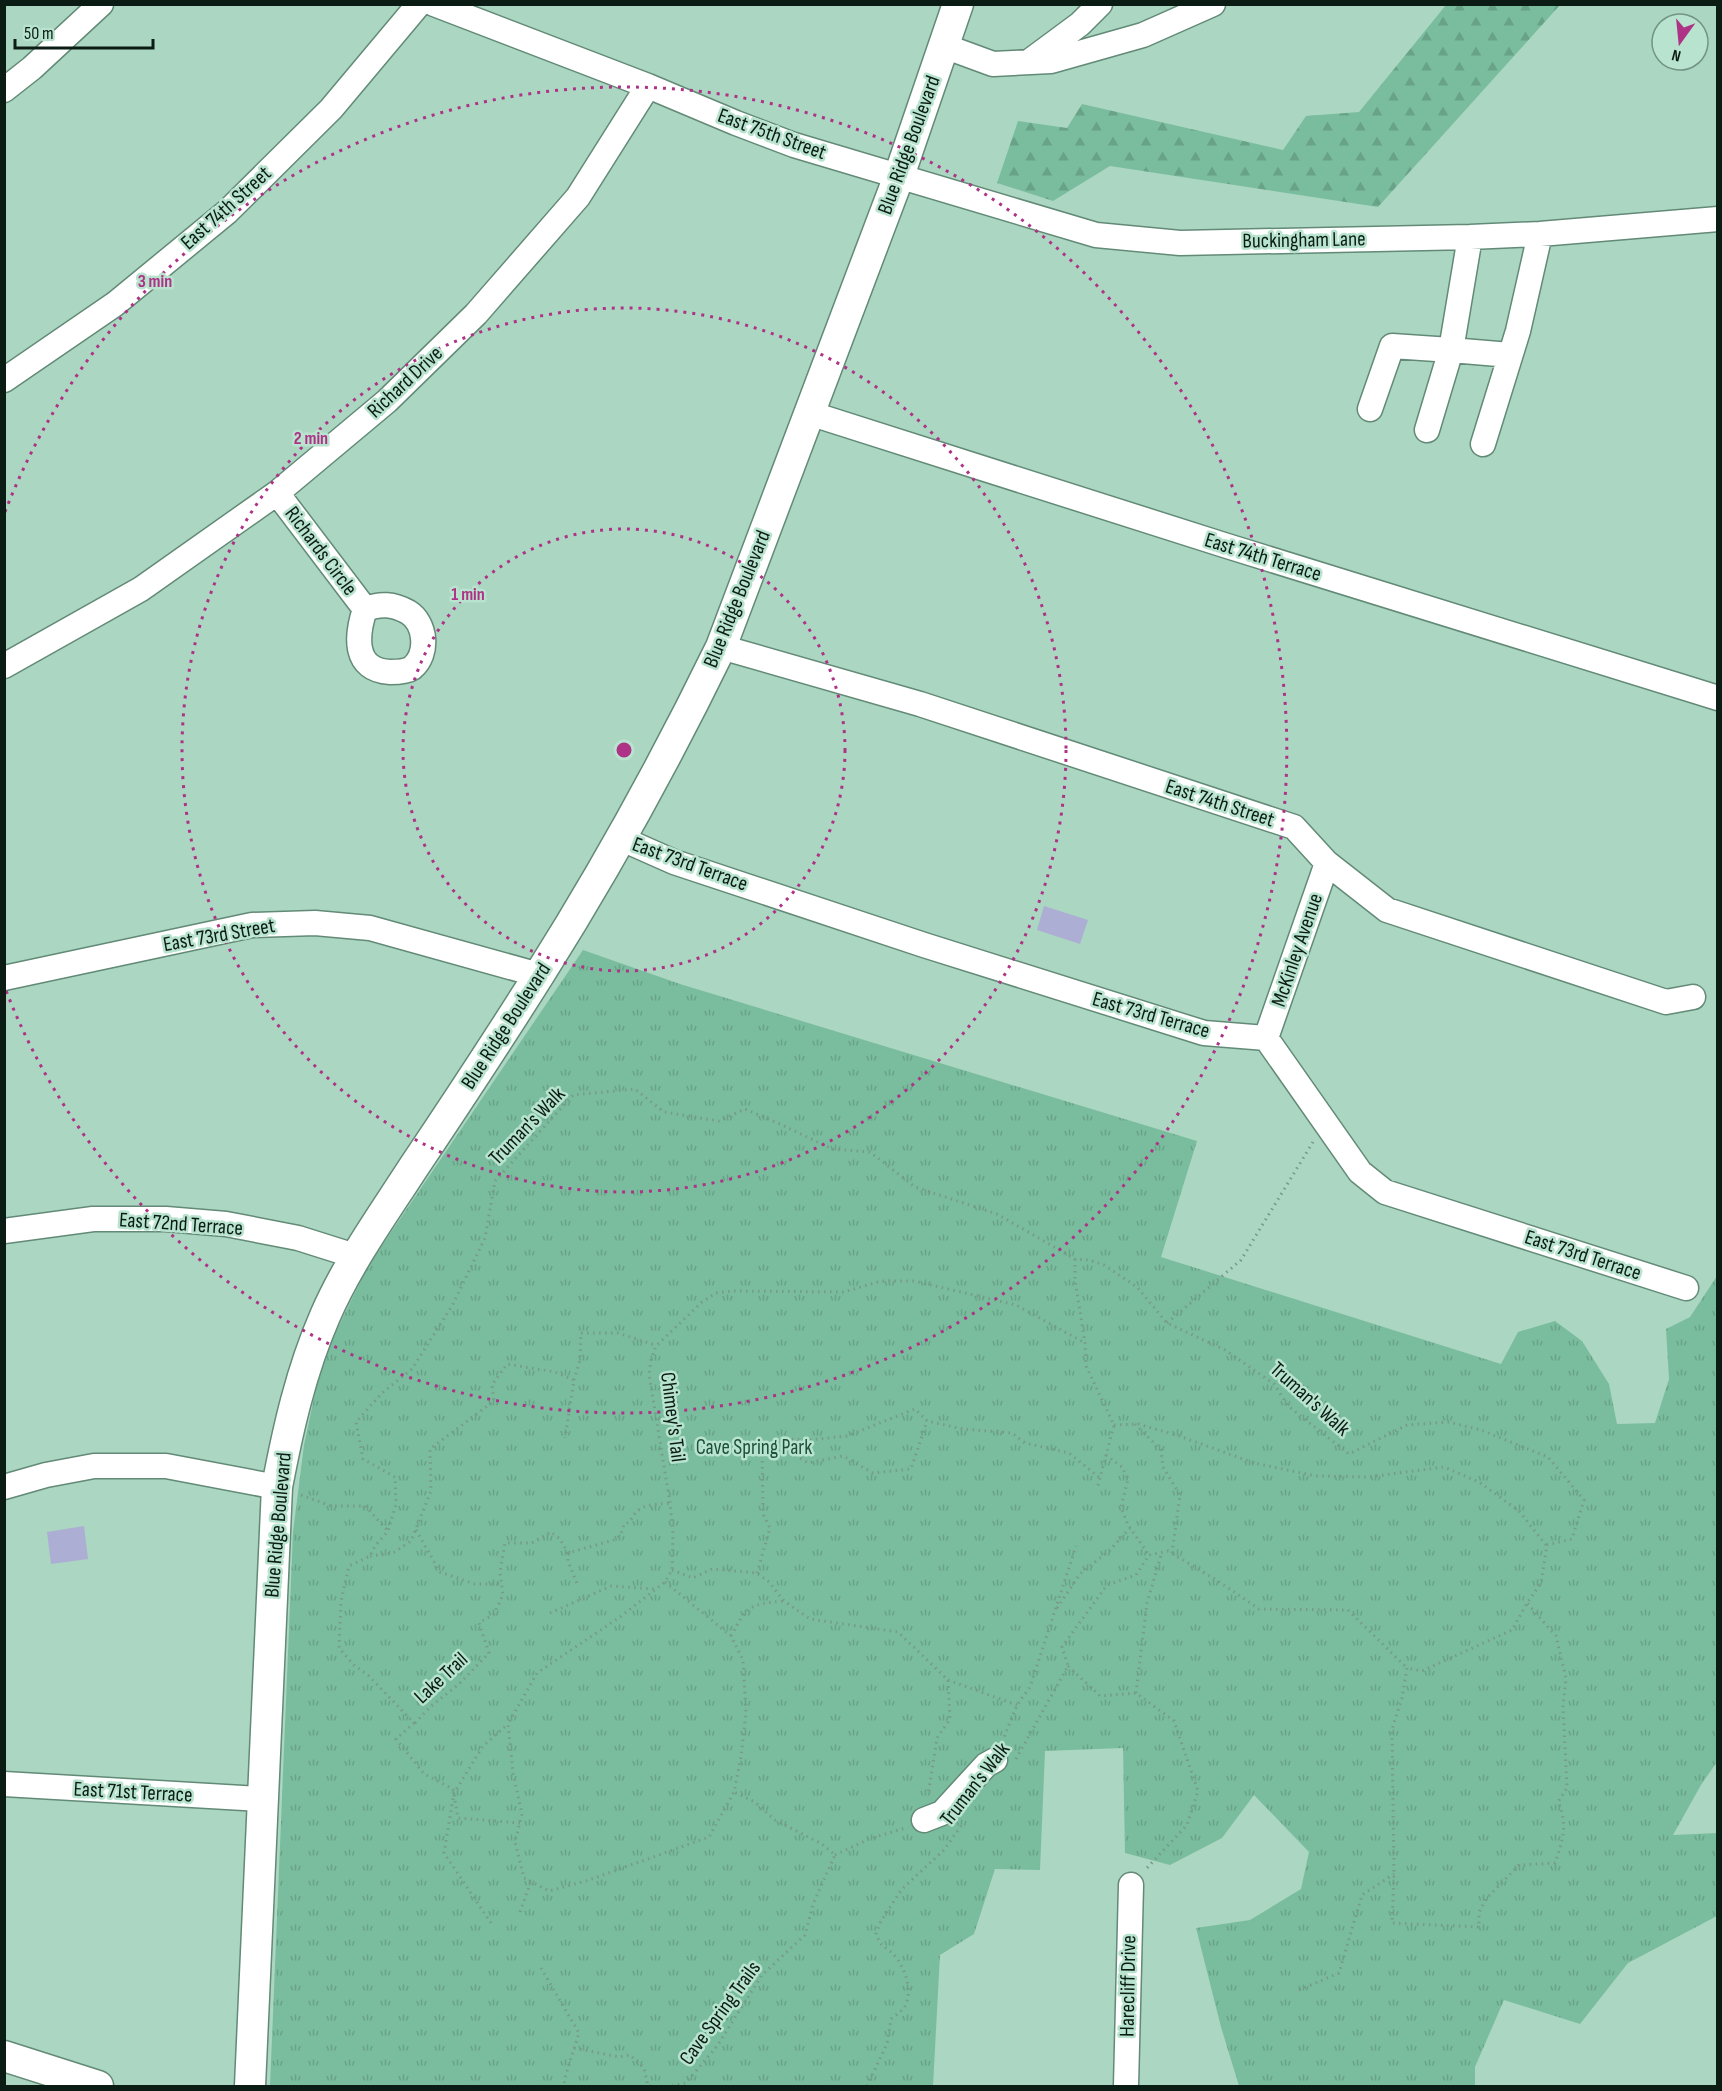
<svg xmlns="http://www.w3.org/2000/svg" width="1722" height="2091" font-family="'Sofia Sans Condensed',sans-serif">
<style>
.grass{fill:url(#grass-tufts)}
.forest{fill:url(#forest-firs)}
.building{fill:#acaed4}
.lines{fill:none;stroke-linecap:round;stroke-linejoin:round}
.minor-casing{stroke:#628a77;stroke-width:27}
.major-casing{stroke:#628a77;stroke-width:33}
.path{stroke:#779a89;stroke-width:3;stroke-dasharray:1.5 4.5;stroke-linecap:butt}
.minor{stroke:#fff;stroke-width:24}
.major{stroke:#fff;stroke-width:30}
.ring{fill:none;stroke:#ae3386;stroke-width:3;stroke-dasharray:3 6}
.labels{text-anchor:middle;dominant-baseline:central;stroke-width:5;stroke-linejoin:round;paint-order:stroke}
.street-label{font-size:21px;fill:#0b1c14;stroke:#b8e3ce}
.park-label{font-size:21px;fill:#1d503b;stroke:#b8e3ce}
.centre{fill:#ae3386;stroke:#b8e3ce;stroke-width:3}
.ring-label{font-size:18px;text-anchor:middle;font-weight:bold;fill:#ae3386;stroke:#b8e3ce;stroke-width:5;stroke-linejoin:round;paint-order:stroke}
</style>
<defs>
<pattern id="grass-tufts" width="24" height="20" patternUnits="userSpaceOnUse" patternTransform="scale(1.5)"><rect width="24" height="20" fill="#7abd9e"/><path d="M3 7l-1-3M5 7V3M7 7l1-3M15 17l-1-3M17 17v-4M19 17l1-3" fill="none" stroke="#68a287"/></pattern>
<pattern id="forest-firs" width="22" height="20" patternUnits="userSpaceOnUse" patternTransform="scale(1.5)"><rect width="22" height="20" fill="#7abd9e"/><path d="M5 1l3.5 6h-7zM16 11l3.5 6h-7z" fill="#68a287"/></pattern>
</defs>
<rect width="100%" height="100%" fill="#abd6c1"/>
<path class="grass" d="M583,950L680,984L1197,1141L1161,1257L1501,1364L1518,1332L1555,1321L1582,1341L1609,1384L1617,1424L1655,1423L1669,1379L1666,1329L1690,1317L1717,1276V1762L1701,1785L1673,1835L1717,1833V1916L1628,1963L1580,2024L1504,2000L1475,2067V2086H1239L1221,2027L1196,1928L1250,1920L1301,1889L1309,1852L1254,1795L1222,1838L1170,1865L1125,1853L1123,1748L1045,1751L1040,1870L995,1869L974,1934L940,1955L933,2086H270L293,1532L304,1445L322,1360L368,1266Z"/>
<path class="forest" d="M1446,5H1560L1378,207L1110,166L1053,201L997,183L1018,121L1067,128L1082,104L1283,150L1306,116L1359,112Z"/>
<path class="building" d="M1044,906L1088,920L1080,944L1037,930Z
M84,1526L88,1559L51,1564L47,1532Z"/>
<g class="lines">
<g class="minor-casing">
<path id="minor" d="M434,4L648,86L736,123L794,145L1096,235L1180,243L1470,237L1540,234L1718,219
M944,46L993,64L1051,61L1143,35L1213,4
M1030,61L1080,24L1100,4
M4,90L32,68L101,4
M1470,237L1451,350L1510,355
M4,380L115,304L227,212L331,109L419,4
M1370,409L1392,346L1451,350L1427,430
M809,413L1224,545L1718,698
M1483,444L1518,331L1540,234
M277,493L365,609C356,636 353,670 390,672C396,672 406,672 412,668C429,654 426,623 408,612C393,604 381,603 365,609
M721,647L920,704L1294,827L1327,863L1387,910L1666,1002L1693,997
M4,666L141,589L277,493L387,401L476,314L578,197L648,86
M622,839L674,862L924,945L1204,1033L1266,1038L1360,1172L1385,1192L1686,1288
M4,978L252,925L315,923L370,928L539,975
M1266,1038L1327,863
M4,1231L93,1219H166L226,1224L298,1238L355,1256
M4,1487L46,1475L94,1466H166L277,1487
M4,1784L262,1799
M924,1820L942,1813L986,1765L995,1760
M1126,2086L1131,1885"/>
</g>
<g class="major-casing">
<path id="major" d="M4,2056L98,2086
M250,2086L277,1487C288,1429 301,1371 325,1316C348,1263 382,1216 413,1168C456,1104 498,1040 539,975C606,869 666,760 721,647L899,176L958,4"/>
</g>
<path class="path" d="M1075,1259V1280L1085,1343L1086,1366L1114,1425L1097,1489
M1167,1323L1241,1260L1313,1142
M574,1380L580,1360L581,1333H618L655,1345
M1135,1424L1161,1450L1163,1467L1180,1495L1172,1553
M1114,1425L1138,1424L1179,1436L1254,1463L1316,1476L1368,1477L1444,1467L1479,1482L1519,1511L1546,1545
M775,1442L808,1463L843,1456L873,1473L911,1469L927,1421
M1106,1455L1122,1467L1128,1479L1121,1507L1128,1525L1149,1555
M301,1495L331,1506H365L388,1531
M416,1530L440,1572L475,1584H502
M568,1553V1561L578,1586
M370,1556L393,1553L411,1541L431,1491L430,1449L494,1401L492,1385L507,1364L555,1372L574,1380L565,1438
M672,1570L693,1578L712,1569L757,1573L769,1582L784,1601L810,1619L898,1632L948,1680L950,1719L937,1738L928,1795
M757,1573L770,1528L763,1514L762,1445L789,1439L808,1440L847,1436L915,1409L927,1421L963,1429L1012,1433L1025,1443L1069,1453L1100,1478
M665,1582L731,1636L743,1660L746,1713L741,1757L734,1792L709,1837L586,1881L549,1891L524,1878L515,1842L522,1814L513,1773L508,1724L537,1673L620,1617L665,1582L672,1570L673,1534L670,1503L649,1374L651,1360L656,1346L702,1302L716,1293L733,1291L844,1292L881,1281H914L1016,1305L1085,1343
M1057,1608L1080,1574L1110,1550L1130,1528
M550,1613L611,1586L654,1589
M731,1636C747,1606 749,1604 784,1601
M1068,1666L1100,1696L1136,1693L1174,1721L1198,1791L1187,1825L1146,1869
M1407,1668L1402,1698L1392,1729L1394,1874L1392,1923L1479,1927V1912L1486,1899L1519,1865L1555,1863C1563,1841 1568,1824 1558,1802L1567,1788L1563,1707L1566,1678L1556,1636L1527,1603
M948,1680L1017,1705
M1136,1693L1147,1603L1162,1552
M415,1723L430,1707L459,1684L489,1653L479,1623L494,1614L503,1595L500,1572L505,1543H532L551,1532L560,1539L568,1553L617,1539L621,1534L624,1524L630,1522C638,1503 652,1505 670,1503
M1002,1742L1017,1705L1030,1687L1076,1546
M1016,1759L1068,1666L1062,1647L1107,1585L1136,1575L1149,1555L1168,1551L1218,1581L1259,1609L1348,1610L1407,1668
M520,1823L458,1818L453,1789L424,1774L396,1739L414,1723L369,1676L354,1665L339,1648L341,1601L349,1566L370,1556L375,1546L388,1531L396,1504L395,1477L363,1459L356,1422L382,1393L412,1369L452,1306L485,1238L495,1181L573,1095L635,1089L664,1112L719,1121L745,1109L782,1125L832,1149L870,1152L915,1187L997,1214L1075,1259L1089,1260L1104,1265L1137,1287L1167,1323L1225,1350L1274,1384L1288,1406L1349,1454L1407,1425L1448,1422L1481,1430L1548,1457L1584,1500L1572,1539L1547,1545L1541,1583L1527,1603L1512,1630L1422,1671L1407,1668
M835,1855L869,1839L905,1828
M520,1912L531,1881
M491,1923L444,1853L454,1793L483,1746L508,1724
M541,1968L579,2033L564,2081L565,2086
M1299,1990L1339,1973L1362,1895L1394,1874
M574,2048L619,2057L630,2055L644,2068L648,2086H652
M672,2086L686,2083L717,2046L762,1975L805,1935L813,1904L835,1855L822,1844L775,1820L755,1802L734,1792
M867,2086L887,2044L891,2019C896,2015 902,2011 905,2006C913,1991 905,1966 893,1954C883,1944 882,1949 876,1934L881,1921L902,1889L944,1850L961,1826"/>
<use href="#minor" class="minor"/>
<use href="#major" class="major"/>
</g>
<g class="ring">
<circle cx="624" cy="750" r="221"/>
<circle cx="624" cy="750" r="442"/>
<path d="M5 512A663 663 0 1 1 5 988"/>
</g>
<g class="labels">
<g class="street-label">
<text transform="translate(772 134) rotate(20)">East 75th Street</text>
<text transform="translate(909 145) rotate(-70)">Blue Ridge Boulevard</text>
<text transform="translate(226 208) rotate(-42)">East 74th Street</text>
<text transform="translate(1304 240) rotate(-1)">Buckingham Lane</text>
<text transform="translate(405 382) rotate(-43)">Richard Drive</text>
<text transform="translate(321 551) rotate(53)">Richards Circle</text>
<text transform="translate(1263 557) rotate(17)">East 74th Terrace</text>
<text transform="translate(737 599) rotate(-68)">Blue Ridge Boulevard</text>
<text transform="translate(1220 803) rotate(18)">East 74th Street</text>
<text transform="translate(690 864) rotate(20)">East 73rd Terrace</text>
<text transform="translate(219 935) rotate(-10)">East 73rd Street</text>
<text transform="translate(1297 950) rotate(-71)">McKinley Avenue</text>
<text transform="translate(1151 1015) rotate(16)">East 73rd Terrace</text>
<text transform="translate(506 1026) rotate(-57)">Blue Ridge Boulevard</text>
<text transform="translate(527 1126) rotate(-46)">Truman's Walk</text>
<text transform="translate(181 1224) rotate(4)">East 72nd Terrace</text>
<text transform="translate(1583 1255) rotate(18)">East 73rd Terrace</text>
<text transform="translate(1310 1399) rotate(42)">Truman's Walk</text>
<text transform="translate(673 1417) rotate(83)">Chimey's Tail</text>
<text transform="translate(278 1525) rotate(-85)">Blue Ridge Boulevard</text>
<text transform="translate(441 1678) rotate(-43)">Lake Trail</text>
<text transform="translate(975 1784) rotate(-52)">Truman's Walk</text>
<text transform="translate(133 1792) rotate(3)">East 71st Terrace</text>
<text transform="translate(1128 1986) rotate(-89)">Harecliff Drive</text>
<text transform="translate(720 2013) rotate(-54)">Cave Spring Trails</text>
</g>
<g class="park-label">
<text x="754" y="1447">Cave Spring Park</text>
</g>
</g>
<circle cx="624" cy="750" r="9" class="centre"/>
<g class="ring-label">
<text x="155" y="287">3 min</text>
<text x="311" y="444">2 min</text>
<text x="468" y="600">1 min</text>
</g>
<rect width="1722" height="2091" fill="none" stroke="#0b1c14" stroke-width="12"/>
<g transform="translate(1680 42) rotate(195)"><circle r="28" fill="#b8e3ce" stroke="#739384" stroke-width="1.5"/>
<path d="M0-4.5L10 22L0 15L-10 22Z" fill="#ae3386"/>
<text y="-9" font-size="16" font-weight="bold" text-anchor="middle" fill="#0b1c14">N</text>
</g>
<path d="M15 39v9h138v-9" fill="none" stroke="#0b1c14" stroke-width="3"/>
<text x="24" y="39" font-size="18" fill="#0b1c14" stroke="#b8e3ce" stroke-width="4.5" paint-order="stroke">50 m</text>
</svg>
